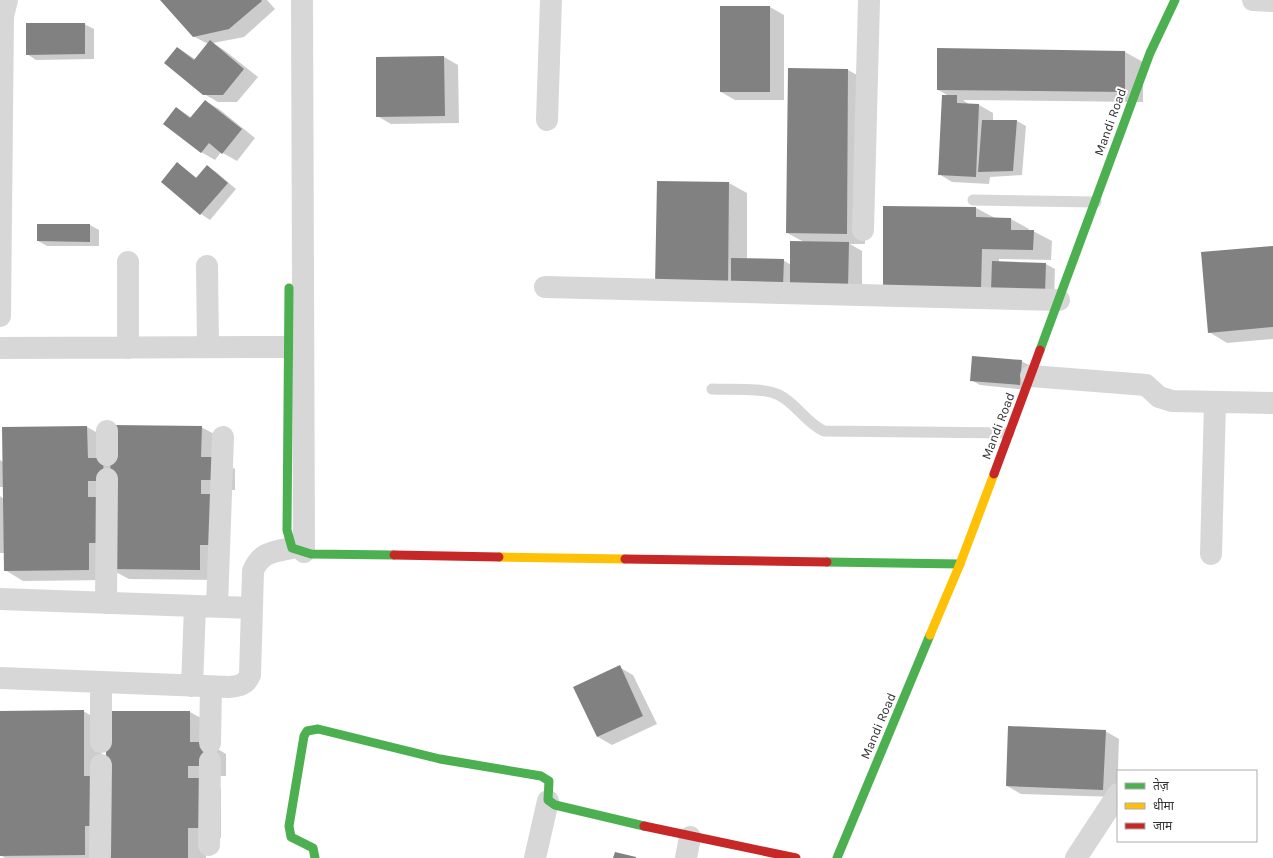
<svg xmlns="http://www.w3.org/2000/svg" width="1273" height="858" font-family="Karla,'Noto Sans Devanagari',sans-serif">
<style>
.shadow{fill:#0003}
.building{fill:#818181}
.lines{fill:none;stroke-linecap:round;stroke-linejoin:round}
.lane{stroke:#d7d7d7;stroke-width:11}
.street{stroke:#d7d7d7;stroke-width:22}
.fast{stroke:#4caf50;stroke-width:9}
.slow{stroke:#ffc107;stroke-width:9}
.jam{stroke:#c62828;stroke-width:9}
.labels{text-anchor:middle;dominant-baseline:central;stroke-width:4;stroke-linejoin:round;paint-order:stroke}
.street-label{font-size:13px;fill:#333;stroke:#fff}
</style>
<rect width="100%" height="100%" fill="#fff"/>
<path class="shadow" d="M161,0H267L275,9L244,37L213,43L224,50L258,77L237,102H218L204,94L178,48L195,59L208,44L193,36Z
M721,7H770L784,15V100H735L721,92Z
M84,24L94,29V59L36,60L27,54Z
M938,49L1125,52L1143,62V102L963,100L970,105H979L993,113V121H1017L1026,126L1022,175L990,177L989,184L952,182L939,174L949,96L938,90Z
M444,57L458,65L459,123L391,124L377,116V58Z
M789,69L848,70L866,80L865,244H850L862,251V296L656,285L658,182L729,183L747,193V260H783L791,265L804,242L787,233Z
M205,101L219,109L255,138L237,161L221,152L215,160L201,152L177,108L192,118Z
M178,164L197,178L207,167L216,172L236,189L210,220L201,214L162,182Z
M976,208L995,218L1011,219L1029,229V231H1033L1052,241L1051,260L999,259V262L1046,264L1055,269L1054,297L902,298Z
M90,225L99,230V246H47L38,241Z
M1273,247V339L1227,343L1209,332Z
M1021,361L1031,366L1029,390L980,385L971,380Z
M87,427L105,437L201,427L220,437L219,460L235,469V490H219L218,580L129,579L110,569L107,580L23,581L5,570V553H0V496L4,499V487H0V460L4,462Z
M619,667L633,675L657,724L612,745L598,737L575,687Z
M83,711L101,721L102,780L190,712L208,722V743L226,754V776H206L221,789V838H206V858H5L0,855V712Z
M1105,731L1119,739L1117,797L1021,794L1007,786Z"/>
<path class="building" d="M160,0H261L262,1L229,29L193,37Z
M720,6H770V92H720Z
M26,23H85V54L26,55Z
M210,40L244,69L223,95H203L164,63L177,47L194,60Z
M937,48L1125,51V92L937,90Z
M444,56L445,116L376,117V57Z
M788,68L848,69L847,234L786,233Z
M942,95H957V103L979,104L976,177L938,175Z
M205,100L242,129L222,154L209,143L201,153L163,124L176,107L190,118Z
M982,120H1017L1013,171L978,172Z
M177,162L196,178L207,165L228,183L200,215L161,182Z
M657,181L729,182L728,287L655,286Z
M883,206L976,207V217L1011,218V230H1034L1033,250L982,249L981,289L883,288Z
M37,224H90V242L37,241Z
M790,241L849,242L848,288H790Z
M1273,246V327L1208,333L1201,252Z
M731,258L784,259L783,286L731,285Z
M992,261L1046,263L1045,293L991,291Z
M972,356L1022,360L1020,385L970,381Z
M111,425L202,426L201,457H217V480H201V494H210V545H200V570L109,569Z
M87,426L88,458H103L104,481H88V497H99L100,543H89V570L4,571L2,427Z
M620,665L643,716L597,737L573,687Z
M84,710V776H97V826H85V855L0,856V711Z
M106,711H190V742H209V766H188V778H203V828H188V858H106Z
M1008,726L1106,730L1103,790L1006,786Z
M615,852L636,857V858H613Z"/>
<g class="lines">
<path class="lane" d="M973,200L1096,202
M712,389C730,390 763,387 779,395C797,404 806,423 824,431L1009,433"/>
<path class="street" d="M302,0L304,552
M1253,0L1273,1
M547,120L551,0
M863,230L869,0
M207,266L208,347
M545,287L1059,300
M0,316L3,16L7,0
M0,348L290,347
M128,348V262
M1031,376L1146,385L1159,397L1172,401L1273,403
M107,431V455
M1211,554L1215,403
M0,599L252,608
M106,603L107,479
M217,606L223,437
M0,678L229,687C239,686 246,685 250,675L253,571C261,552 273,552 292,548
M192,686L195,606
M101,742V682
M210,743L211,687
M209,845L210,761
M100,856L101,765
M535,858L548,801
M686,858L690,837
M1076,858L1118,794"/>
<path class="fast" d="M289,288L287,530L292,548L311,554L394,555
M1040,350L1150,53L1175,0
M827,562L960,564
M315,858L313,848L291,837L289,826L304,736L307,731L318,729L440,759L541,776L549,781L548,800L555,805L644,826
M837,858L930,635"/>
<path class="slow" d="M499,557L625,559
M930,635L960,564L994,474"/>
<path class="jam" d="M994,474L1040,350
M394,555L499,557
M625,559L827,562
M644,826L796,858"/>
</g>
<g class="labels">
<g class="street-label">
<text transform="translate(1110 122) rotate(-70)">Mandi Road</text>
<text transform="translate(998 426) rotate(-69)">Mandi Road</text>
<text transform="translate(878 726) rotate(-67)">Mandi Road</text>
</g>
</g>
<rect x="1117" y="770" width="140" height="72" fill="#ffffff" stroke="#adadad"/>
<rect x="1125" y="783" width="20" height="6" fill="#4caf50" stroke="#adadad"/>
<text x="1153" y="790" font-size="12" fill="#333333">तेज़</text>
<rect x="1125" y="803" width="20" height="6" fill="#ffc107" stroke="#adadad"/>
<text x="1153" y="810" font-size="12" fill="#333333">धीमा</text>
<rect x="1125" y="823" width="20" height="6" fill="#c62828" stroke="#adadad"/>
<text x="1153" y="830" font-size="12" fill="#333333">जाम</text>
</svg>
